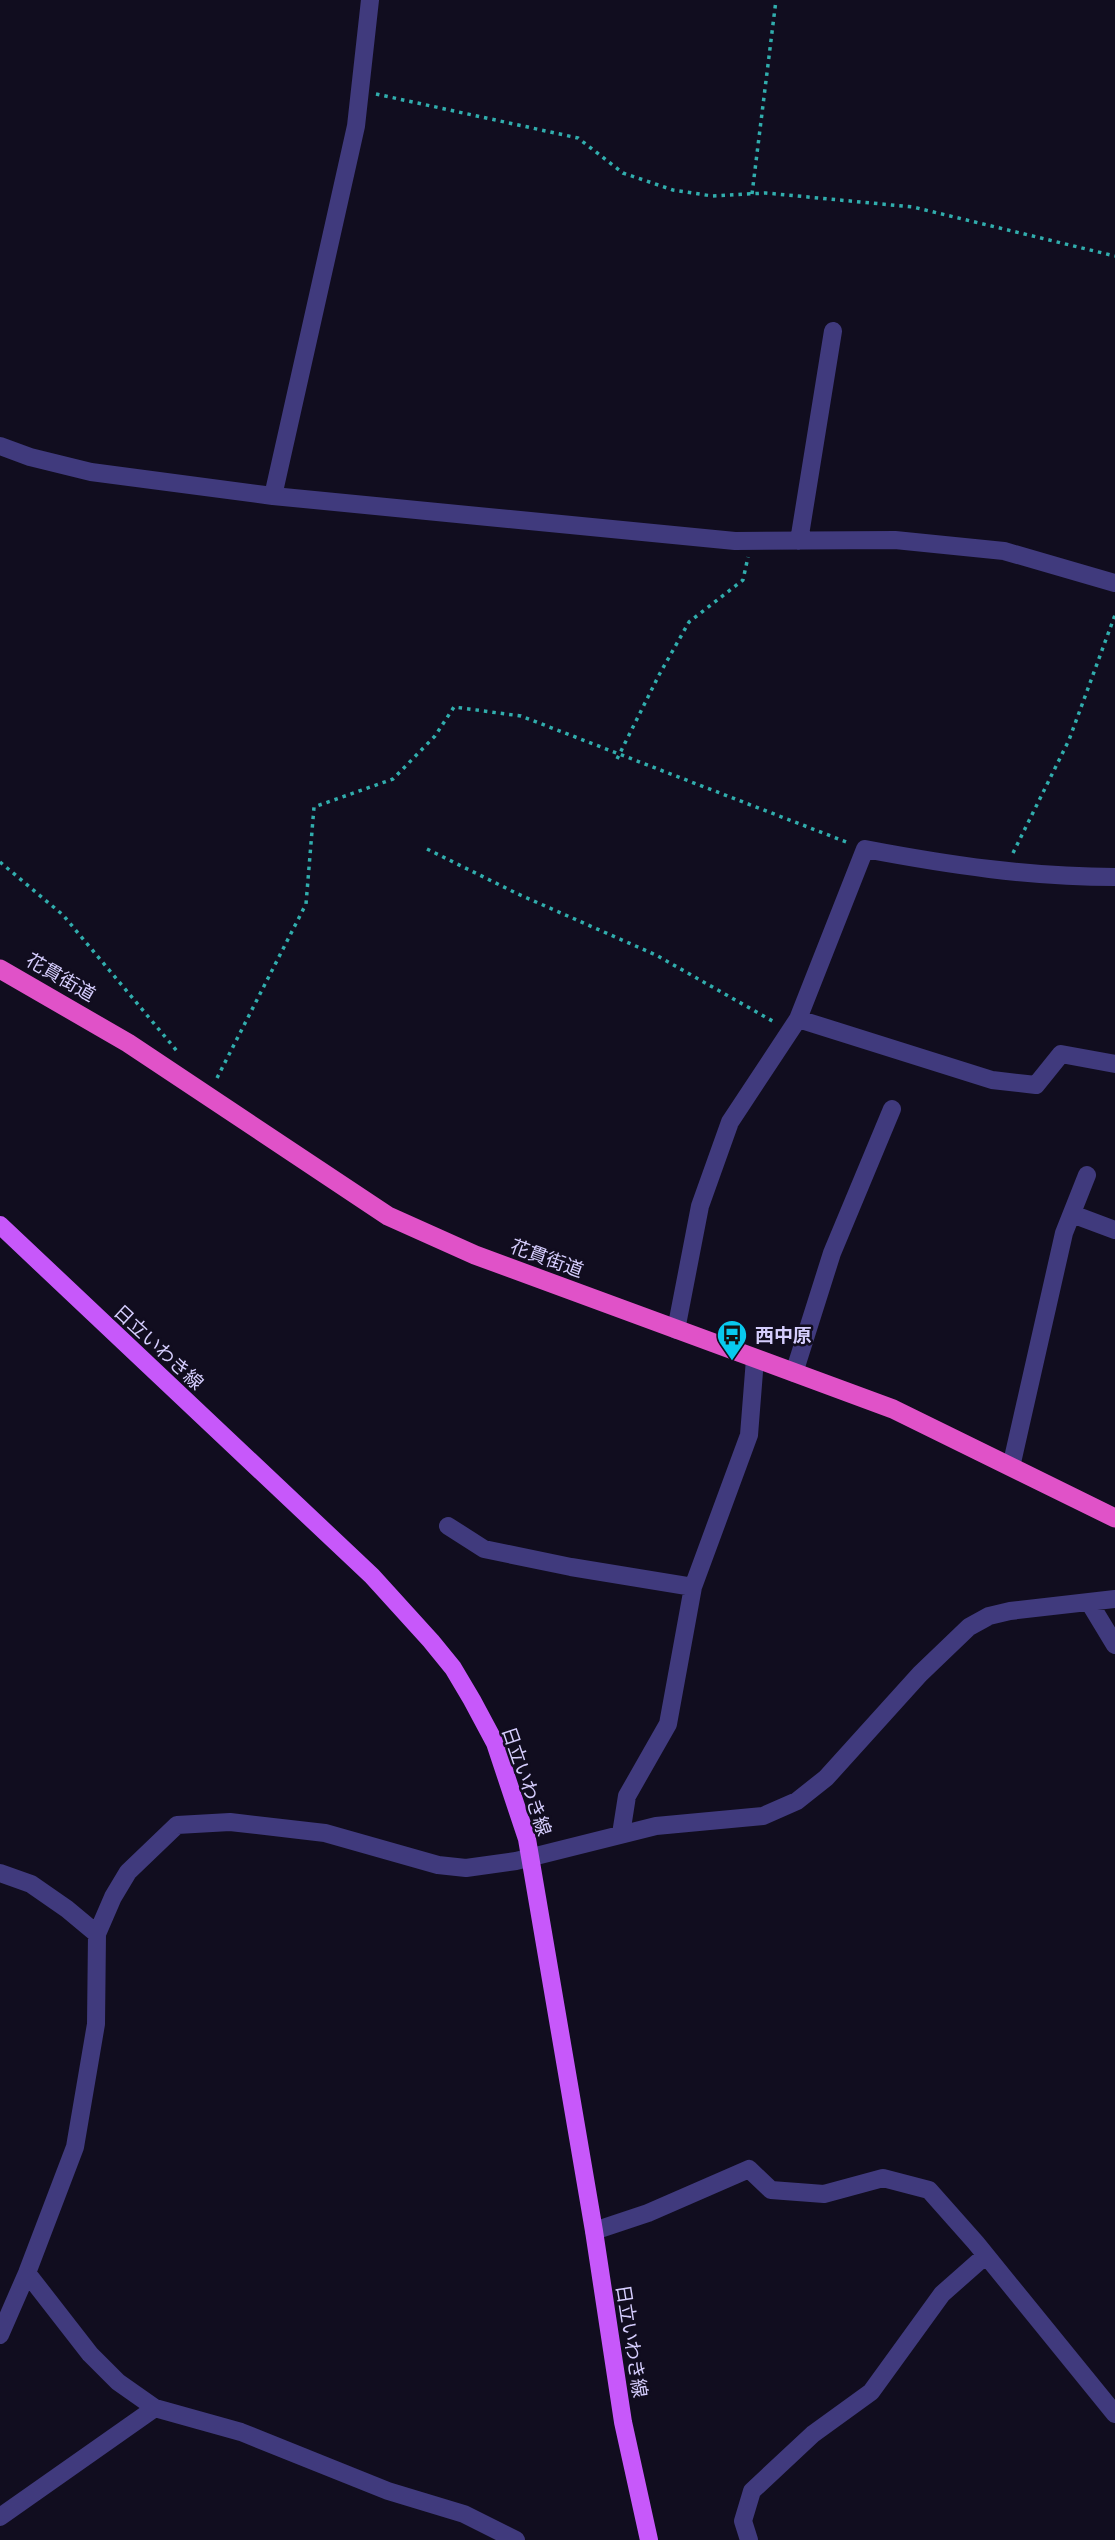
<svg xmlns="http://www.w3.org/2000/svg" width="1115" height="2540" font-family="'DejaVu Sans','Noto Sans JP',sans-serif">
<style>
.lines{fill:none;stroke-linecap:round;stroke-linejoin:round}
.path{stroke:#31adad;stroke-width:3.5;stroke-dasharray:3.5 5;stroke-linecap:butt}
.minor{stroke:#403a7d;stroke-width:18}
.primary{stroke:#c758fa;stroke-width:18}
.trunk{stroke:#e052c8;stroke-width:19}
.labels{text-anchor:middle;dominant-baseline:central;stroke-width:5;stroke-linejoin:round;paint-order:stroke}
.street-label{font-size:19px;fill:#d5cdfd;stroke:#110d1f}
.poi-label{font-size:19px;font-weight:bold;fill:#d5cdfd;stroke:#110d1f;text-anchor:start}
</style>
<rect width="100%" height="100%" fill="#110d1f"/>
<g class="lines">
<path class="path" d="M376,94L578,138L623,173L673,190L712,196L766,193L913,207L1115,256
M752,194L776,0
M617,759L659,675L689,622L743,580L748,557
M427,849L518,894L656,955L776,1023
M1013,853L1069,740L1115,615
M0,862L63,915L177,1051
M217,1078L306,904L314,807L393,779L435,736L454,707L521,716L849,843"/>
<path class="minor" d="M0,446L30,457L91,472L273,496L735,541L895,540L1004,551L1115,583
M273,496L356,126L370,0
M799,541L833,331
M798,1019L992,1080L1036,1085L1061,1054L1115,1064
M1072,1214L1115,1230
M676,1330L700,1206L730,1122L798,1019L865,849C949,865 1030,877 1115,877
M794,1373L832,1253L892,1109
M1011,1467L1064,1233L1087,1175
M448,1526L484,1549L571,1567L693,1587
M1089,1602L1115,1645
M621,1834L627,1796L668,1724L693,1587L749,1435L755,1359
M0,1873L31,1884L67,1909L97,1934
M594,2231L648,2213L749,2169L771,2190L824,2194L883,2178L929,2190L976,2243L1115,2414
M27,2273L90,2354L118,2382L155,2408L241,2432L388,2491L464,2514L516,2540
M0,2335L27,2273L75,2147L96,2024L97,1934L113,1897L128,1872L177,1825L230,1822L325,1833L438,1865L466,1868L516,1861L656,1826L763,1816L797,1801L826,1778L920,1674L969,1627L989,1616L1010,1611L1115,1599
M0,2517L155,2408
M749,2540L743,2521L752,2491L813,2434L871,2392L942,2294L985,2256"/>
<path class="primary" d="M0,1225L372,1576L431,1641L453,1668L472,1700L495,1743L527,1839L594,2231L623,2422L649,2540"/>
<path class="trunk" d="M0,969L128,1043L388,1216L475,1255L893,1409L1115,1518"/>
</g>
<defs>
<g id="bus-pin" transform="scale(1.575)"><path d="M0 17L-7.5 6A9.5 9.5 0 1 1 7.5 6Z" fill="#08c9ee" stroke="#110d1f"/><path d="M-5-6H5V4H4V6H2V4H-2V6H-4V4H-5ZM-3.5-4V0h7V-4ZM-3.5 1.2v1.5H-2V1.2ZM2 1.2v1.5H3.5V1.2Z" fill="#111"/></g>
</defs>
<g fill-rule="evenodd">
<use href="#bus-pin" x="732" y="1335"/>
</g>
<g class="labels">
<g class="street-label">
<text transform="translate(61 977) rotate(30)">花貫街道</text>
<text transform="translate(547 1258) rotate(20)">花貫街道</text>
<text transform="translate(159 1347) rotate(43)">日立いわき線</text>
<text transform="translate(527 1781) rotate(71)">日立いわき線</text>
<text transform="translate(632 2341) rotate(81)">日立いわき線</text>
</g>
<g class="poi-label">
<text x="755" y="1335">西中原</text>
</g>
</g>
</svg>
